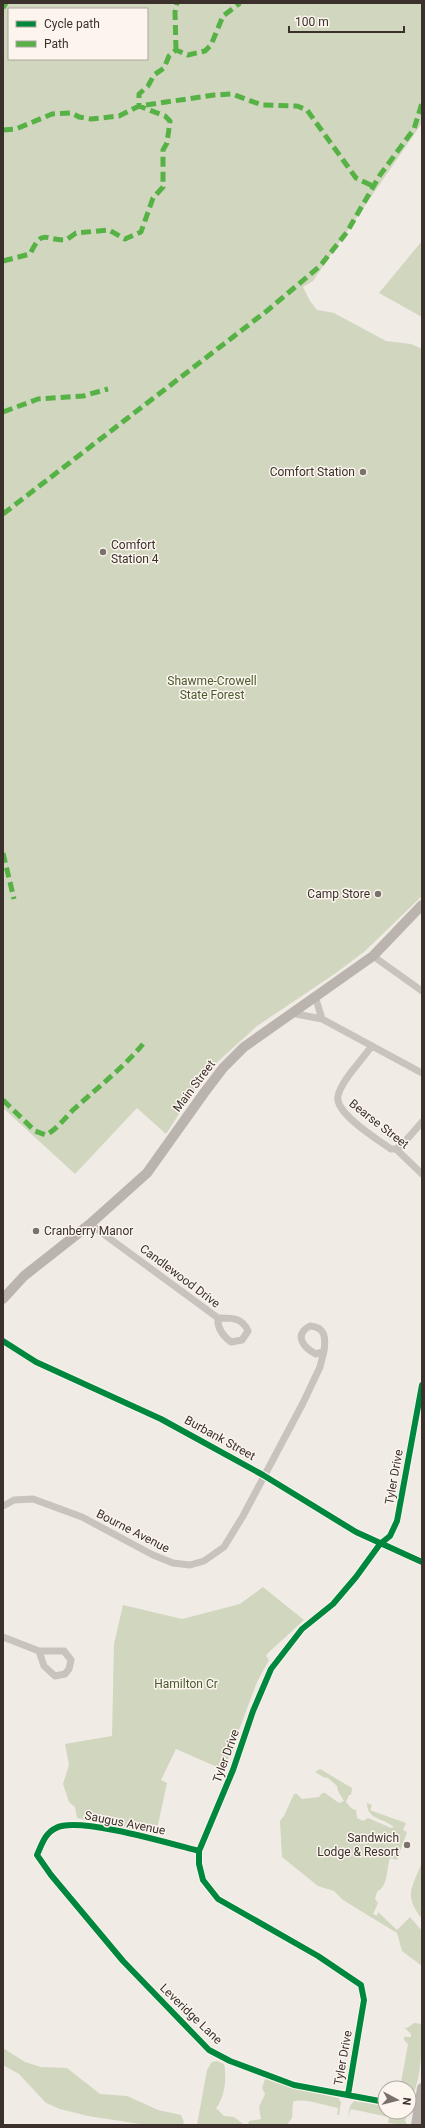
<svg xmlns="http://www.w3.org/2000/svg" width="425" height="2128" font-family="Roboto,sans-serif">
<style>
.green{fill:#d1d6bf;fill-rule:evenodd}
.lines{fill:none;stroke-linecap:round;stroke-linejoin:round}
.street{stroke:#c9c3be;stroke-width:7}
.secondary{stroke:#bab3ae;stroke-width:10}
.quiet{stroke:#57b246;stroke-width:5;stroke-dasharray:10 5;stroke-linecap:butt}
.cycleway-casing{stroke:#fbf5ee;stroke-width:8}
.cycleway{stroke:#00873e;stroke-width:6}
.poi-dot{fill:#7a716c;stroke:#fbf5ee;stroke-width:1.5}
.labels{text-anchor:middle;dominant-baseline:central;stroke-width:3;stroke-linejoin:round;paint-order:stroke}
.poi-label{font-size:12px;fill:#3b302b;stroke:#fbf5ee;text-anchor:end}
.park-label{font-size:12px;fill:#4a5a2e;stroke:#fbf5ee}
.street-label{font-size:12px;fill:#3b302b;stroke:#fbf5ee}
</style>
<rect width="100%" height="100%" fill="#f0ebe5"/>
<path class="green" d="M3,3H422V123L313,281L303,287L310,301L317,310L334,313L386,341L411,344L422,349V896L365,951L336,973L257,1026L225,1055L205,1074L166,1134L137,1108L75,1174L3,1108ZM9,9H147V59H9Z
M422,241V317L379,293Z
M263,1587L304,1620L268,1653L266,1656L269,1660L257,1682L224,1770L176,1749L161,1780L167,1783L156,1834L77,1818L75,1807L69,1802L63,1784L69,1765L65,1744L112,1736L114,1644L123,1605L182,1619L240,1604Z
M320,1769L352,1788L351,1795H349L346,1802L352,1809L356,1810L357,1818L363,1821L368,1818L391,1828L394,1827C384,1818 367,1820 367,1803L372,1805L370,1810L372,1811L406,1823L403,1830L407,1832L397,1860L390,1858C386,1869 389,1885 377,1892L375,1899L378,1903L373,1914L377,1916L378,1912L397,1930L410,1917L422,1931V1966L402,1951L397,1933L343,1900L334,1891L318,1886L282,1857L280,1821L284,1816L294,1794H297L302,1799L319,1797L322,1793H325L339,1803L344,1801L338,1791L337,1786L328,1778L323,1777L315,1772Z
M422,1862V1919C403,1894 412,1889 422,1862Z
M414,2023L422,2024C422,2041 422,2088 409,2099V2088H400L408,2044L404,2040V2037H411V2034L404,2027L407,2028Z
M3,2048L25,2062L41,2067L67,2068L100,2094L127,2096L158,2110L181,2115L184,2122L182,2125H147L88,2116L60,2109L46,2103L19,2074L3,2065Z
M217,2061L224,2064C227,2077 225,2097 216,2108L224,2116L234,2117L243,2124L248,2125L249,2121L261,2119L259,2107L265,2094L262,2088L265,2079L297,2089L338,2098L341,2102L339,2115H337L338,2108C326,2106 303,2097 293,2102L292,2118L287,2125H197L207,2070L212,2062Z
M354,2101L385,2106V2112H404L407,2117L405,2120L407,2125L388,2123L389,2117L351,2109L348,2117L350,2106Z"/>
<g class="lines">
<path class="street" d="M373,956L422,991
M315,996L322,1019
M291,1013L322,1019L422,1073
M371,1047C362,1060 341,1081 338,1096C334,1113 378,1140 391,1149H396L422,1174
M396,1149L402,1145L422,1122
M90,1224L218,1318C231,1318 242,1317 248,1331L242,1340L231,1342C223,1336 217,1329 218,1318
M310,1326C325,1327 326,1337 324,1351L316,1354C304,1348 293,1335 310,1326Z
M3,1341L36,1362L161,1419L263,1475L356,1532L422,1562
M3,1506L14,1500L33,1499L82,1517L153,1555L173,1563L190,1565L204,1561L224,1547L243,1516L303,1403L320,1367L324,1351
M3,1637L39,1651H64L71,1660L69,1669L65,1674L55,1676L44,1666L39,1651
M199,1851C172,1844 78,1816 56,1828C45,1833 42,1844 37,1855L51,1875L123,1961L209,2050L230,2061L294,2085L385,2102
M348,2095L364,2000L361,1985L318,1956L218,1899L203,1880L199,1864V1851L233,1770L253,1711L271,1669L302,1629L333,1604L356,1577L380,1544L390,1536L397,1521L422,1385
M409,2106L419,2108"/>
<path class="secondary" d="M3,1299L24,1276L90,1224L147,1173L204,1093L223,1068L244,1047L373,956L422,905
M416,2125L422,2088"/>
<path class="quiet" d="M3,8L6,3
M176,50L175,12L177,3
M3,130L16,129L52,114L72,113L79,117L91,119L119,116L139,106L214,95L232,94L262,105L297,106L307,110L356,178L373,186
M3,261L30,254C43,228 43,240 66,240L76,233L109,230L125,239L141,232L153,198L163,187V150L167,143L170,121L165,116L139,106V94L148,86L154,75L164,68L169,56L176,50L188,55L205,51L211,45L223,16L240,3
M3,412L38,399L83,396L108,389
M3,514L268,310L320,266L347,232L380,175L414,129L422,103
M3,853L14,899
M3,1100L35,1131L46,1135C57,1129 64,1119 73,1110C97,1088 122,1069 143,1044"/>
<g class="cycleway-casing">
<path id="cycleway" d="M3,1341L36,1362L161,1419L263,1475L356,1532L422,1562
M199,1851C172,1844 78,1816 56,1828C45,1833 42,1844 37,1855L51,1875L123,1961L209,2050L230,2061L294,2085L385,2102
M348,2095L364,2000L361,1985L318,1956L218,1899L203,1880L199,1864V1851L233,1770L253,1711L271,1669L302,1629L333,1604L356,1577L380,1544L390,1536L397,1521L422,1385"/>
</g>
<use href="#cycleway" class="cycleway"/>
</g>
<g class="poi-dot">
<circle cx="363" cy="472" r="4"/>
<circle cx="103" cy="552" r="4"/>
<circle cx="378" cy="894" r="4"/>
<circle cx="36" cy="1231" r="4"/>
<circle cx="407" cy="1845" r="4"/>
</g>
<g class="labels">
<g class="poi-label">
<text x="355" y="472">Comfort Station</text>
<text x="111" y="545" text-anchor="start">Comfort<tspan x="111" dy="14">Station 4</tspan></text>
<text x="370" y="894">Camp Store</text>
<text x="44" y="1231" text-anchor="start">Cranberry Manor</text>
<text x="399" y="1838">Sandwich<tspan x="399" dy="14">Lodge &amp; Resort</tspan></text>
</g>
<g class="park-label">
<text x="212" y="681">Shawme-Crowell<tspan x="212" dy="14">State Forest</tspan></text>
<text x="186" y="1684">Hamilton Cr</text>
</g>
<g class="street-label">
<text transform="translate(194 1086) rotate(-53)">Main Street</text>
<text transform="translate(379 1124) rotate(38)">Bearse Street</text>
<text transform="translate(180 1276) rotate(37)">Candlewood Drive</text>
<text transform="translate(220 1438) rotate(29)">Burbank Street</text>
<text transform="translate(394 1477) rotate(-80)">Tyler Drive</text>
<text transform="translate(133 1531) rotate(27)">Bourne Avenue</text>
<text transform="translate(226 1756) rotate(-70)">Tyler Drive</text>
<text transform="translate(125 1823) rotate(11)">Saugus Avenue</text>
<text transform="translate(191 2014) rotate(44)">Leveridge Lane</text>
<text transform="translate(343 2058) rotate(-80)">Tyler Drive</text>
</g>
</g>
<rect width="425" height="2128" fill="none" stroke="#3b302b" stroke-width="8"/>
<rect x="8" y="8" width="140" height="52" fill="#fbf5ee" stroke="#aea6a0"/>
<rect x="16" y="21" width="20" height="6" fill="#00873e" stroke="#aea6a0"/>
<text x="44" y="28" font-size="12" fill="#3b302b">Cycle path</text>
<rect x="16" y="41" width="20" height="6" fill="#57b246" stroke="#aea6a0"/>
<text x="44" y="48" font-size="12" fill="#3b302b">Path</text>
<g transform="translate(397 2100) rotate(97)"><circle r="19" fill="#fbf5ee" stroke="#aea6a0"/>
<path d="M0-3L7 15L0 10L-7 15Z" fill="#7a716c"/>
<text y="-6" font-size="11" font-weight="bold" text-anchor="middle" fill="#3b302b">N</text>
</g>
<path d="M289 26v6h115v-6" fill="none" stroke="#3b302b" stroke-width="2"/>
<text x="295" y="26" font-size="12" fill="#3b302b" stroke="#fbf5ee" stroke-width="3" paint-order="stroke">100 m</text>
</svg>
